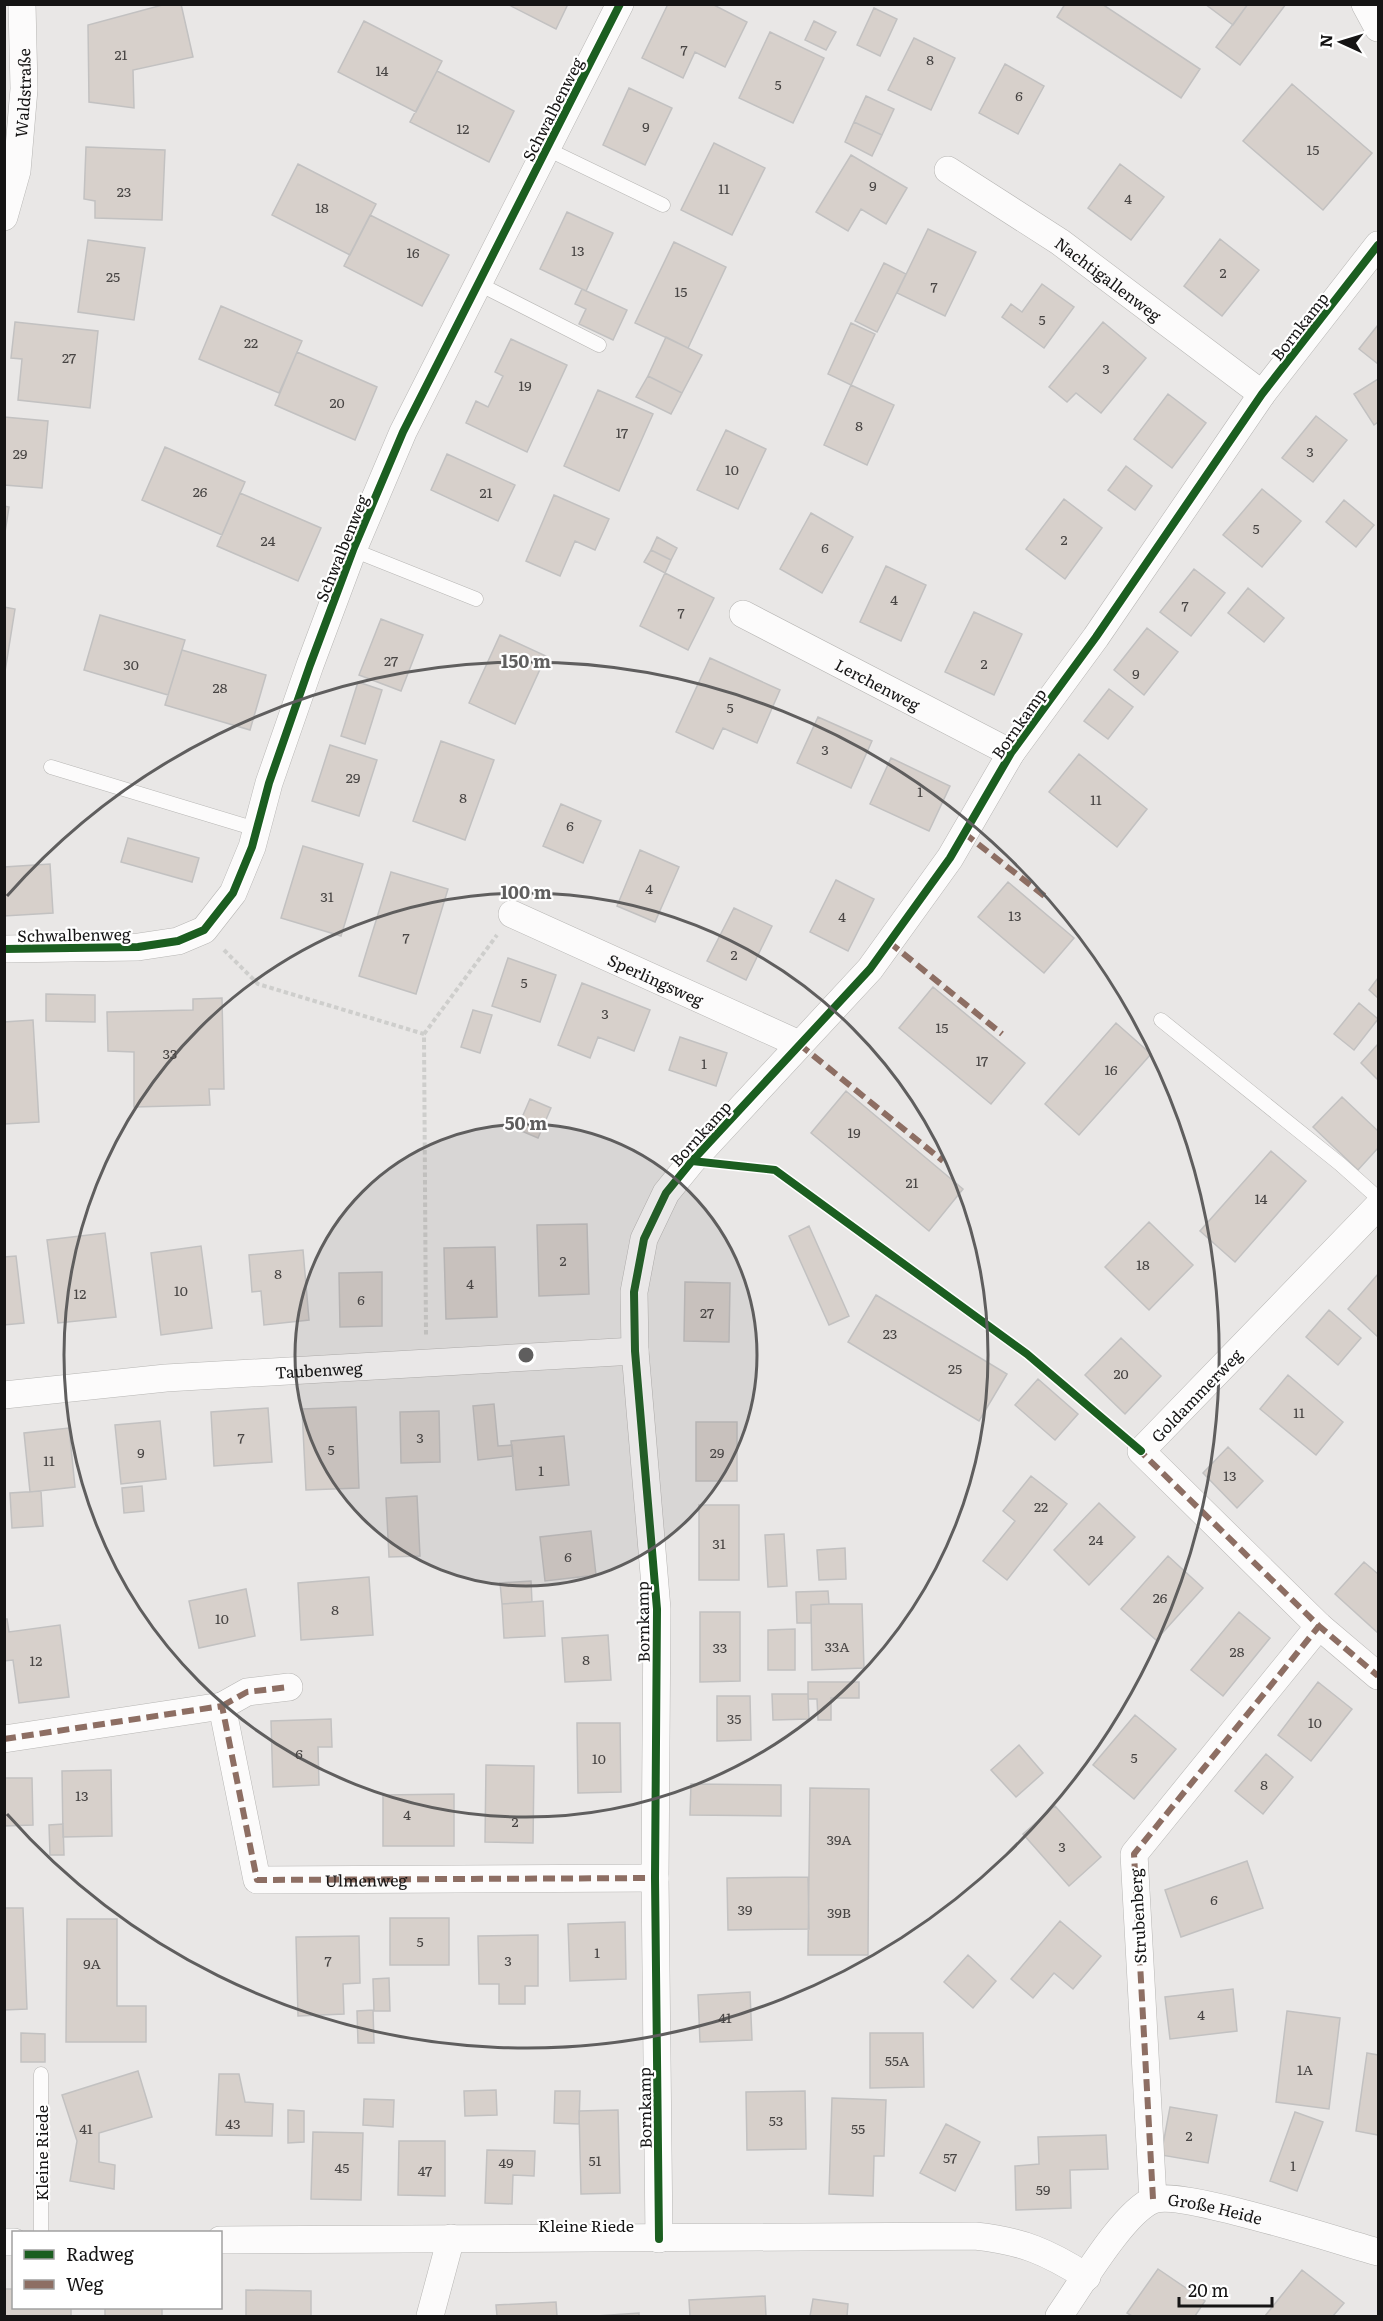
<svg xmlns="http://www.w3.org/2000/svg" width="1383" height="2321" font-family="Literata,serif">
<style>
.building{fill:#d7d0cb;stroke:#c2c1c1;stroke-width:1.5}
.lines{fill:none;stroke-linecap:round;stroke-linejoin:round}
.service-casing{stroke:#b7b6b4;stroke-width:15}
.minor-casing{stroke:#b7b6b4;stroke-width:28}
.path{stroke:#cececc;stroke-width:4;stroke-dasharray:4.5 3;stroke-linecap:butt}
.service{stroke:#fcfbfb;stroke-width:14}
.minor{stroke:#fcfbfb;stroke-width:27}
.quiet{stroke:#8d6e63;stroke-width:6;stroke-dasharray:12 6;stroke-linecap:butt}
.cycleway-casing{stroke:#fff;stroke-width:11}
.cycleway{stroke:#1b5e20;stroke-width:8}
.ring{fill:none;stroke:#5f5e5e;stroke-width:3}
.labels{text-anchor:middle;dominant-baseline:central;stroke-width:4.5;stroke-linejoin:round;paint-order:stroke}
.number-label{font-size:14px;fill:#484544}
.street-label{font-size:16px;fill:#151414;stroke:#fff}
.centre{fill:#5f5e5e;stroke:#fff;stroke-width:3}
.ring-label{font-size:18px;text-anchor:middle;font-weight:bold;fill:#5f5e5e;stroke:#fff;stroke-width:4.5;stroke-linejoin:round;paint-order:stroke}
</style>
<rect width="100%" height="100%" fill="#e9e7e6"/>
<path class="building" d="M166,4H181L193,57L133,70L134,108L89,102L88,25Z
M507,4H568L556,29Z
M668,4H712L747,22L725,67L695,52L683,78L642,58Z
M1065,4H1102L1200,69L1181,98L1057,17Z
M1205,4H1248L1233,25Z
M1248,4H1286L1240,65L1216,47Z
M874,8L897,19L880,56L857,45Z
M364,21L442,61L416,112L338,72Z
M814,21L836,32L826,50L805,40Z
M770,32L824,58L793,123L739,98Z
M914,38L955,58L931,110L888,90Z
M1005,64L1044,86L1018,134L979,113Z
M437,71L514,111L489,162L410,122Z
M1292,84L1372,153L1323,210L1243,141Z
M629,88L672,108L645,165L603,145Z
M866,96L894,109L882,135L854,122Z
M854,122L882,135L872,156L845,142Z
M714,143L765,168L732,235L681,210Z
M86,147L165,150L162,220L95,218V201L84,199Z
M851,155L907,188L886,224L861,209L848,231L816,212Z
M298,164L376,204L350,255L272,215Z
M1120,164L1164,197L1131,240L1088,208Z
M567,212L613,233L586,291L540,269Z
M370,215L449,255L422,306L344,266Z
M928,229L976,252L945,316L897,293Z
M1220,239L1259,270L1222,316L1184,286Z
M88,240L145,248L134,320L78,312Z
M674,242L726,267L688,348L635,323Z
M884,263L906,274L877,332L855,321Z
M1042,284L1074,307L1044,348L1002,317L1011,304L1022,312Z
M582,289L627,310L613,340L579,324L586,309L575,304Z
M221,306L302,341L279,393L199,359Z
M15,322L98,331L90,408L18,400L22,359L11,358Z
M1103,322L1146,358L1101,413L1076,393L1067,402L1049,387Z
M851,323L875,334L851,385L828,374Z
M1378,325V364L1359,349Z
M666,337L702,355L682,393L648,376Z
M511,339L567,365L527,452L466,423L476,401L488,407L503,376L495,372Z
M297,352L377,387L355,440L275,405Z
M648,376L682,393L671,414L636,397Z
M1378,379V422L1374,425L1354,394Z
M851,385L894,405L867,465L824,445Z
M598,390L653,414L619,491L564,466Z
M1168,394L1206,423L1172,468L1134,439Z
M1316,416L1347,440L1313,482L1282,458Z
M4,417L48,421L42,488L4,485Z
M726,430L766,449L738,509L697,490Z
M165,447L245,482L222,535L142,500Z
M447,454L515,485L498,521L431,490Z
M1126,466L1152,486L1135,510L1108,490Z
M1262,489L1301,521L1262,567L1223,535Z
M240,493L321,528L298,581L217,546Z
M554,495L609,519L595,550L575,541L560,576L526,561Z
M1064,499L1102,528L1065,579L1026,549Z
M1344,500L1374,525L1356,547L1326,522Z
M4,506L9,507L4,539Z
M811,513L853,537L822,593L780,569Z
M657,537L677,548L671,560L651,550Z
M651,550L671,560L665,573L644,562Z
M886,566L926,585L901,641L860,622Z
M1194,569L1225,593L1191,636L1160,612Z
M665,573L714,598L688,650L640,626Z
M1248,588L1284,618L1264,642L1228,613Z
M4,607L15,609L4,678Z
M974,612L1022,634L994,695L945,672Z
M100,615L185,640L168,695L84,670Z
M381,619L423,635L401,691L359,675Z
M1147,628L1178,652L1144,695L1114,670Z
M500,635L546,656L515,724L469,703Z
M182,650L266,675L250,730L165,705Z
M710,658L780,690L757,743L723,728L713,749L676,732Z
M358,682L382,690L365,744L341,736Z
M1109,689L1133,707L1108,739L1084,721Z
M818,717L872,741L851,788L797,763Z
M441,741L494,760L465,840L413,821Z
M330,745L377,760L359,816L312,801Z
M1079,754L1147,809L1117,847L1049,792Z
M891,758L950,786L929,831L870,804Z
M561,804L601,821L583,863L543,846Z
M128,838L199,858L192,882L121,862Z
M303,846L363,864L341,936L281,918Z
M640,850L679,867L655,922L617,906Z
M50,864L53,913L4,916V867Z
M391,872L448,889L416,994L359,976Z
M836,880L874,899L848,951L810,932Z
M1008,882L1074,938L1044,973L978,917Z
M734,908L772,926L746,980L707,961Z
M508,958L556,975L540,1022L492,1006Z
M1378,978V998L1369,990Z
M582,983L650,1010L634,1051L598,1037L590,1058L558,1045Z
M933,987L1025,1063L991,1104L899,1028Z
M46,994L95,995V1022L46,1021Z
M222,998L224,1089H209L210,1105L134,1107V1052L108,1051L107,1012L193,1010V999Z
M1359,1003L1378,1019L1354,1050L1334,1034Z
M473,1010L492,1015L480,1053L461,1047Z
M33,1020L39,1122L4,1124V1022Z
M1116,1023L1151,1054L1079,1135L1045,1104Z
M680,1037L727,1053L716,1086L669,1070Z
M1378,1044V1080L1361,1063Z
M846,1091L963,1189L929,1231L811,1133Z
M1342,1097L1378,1131V1148L1358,1170L1313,1127Z
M530,1099L551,1108L538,1138L517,1129Z
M1271,1151L1306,1181L1235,1262L1200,1231Z
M1149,1222L1193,1265L1149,1310L1105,1267Z
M587,1224L589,1294L539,1296L537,1225Z
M809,1226L849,1316L829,1325L789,1236Z
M105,1233L116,1317L58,1323L47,1240Z
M201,1246L212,1328L161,1335L151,1253Z
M495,1247L497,1317L446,1319L444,1248Z
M303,1250L309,1320L264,1325L261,1291L252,1292L249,1255Z
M16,1256L24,1323L4,1325V1257Z
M382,1272V1326L340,1327L339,1273Z
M1378,1274V1337L1348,1309Z
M685,1282L730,1283L729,1342L684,1341Z
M876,1295L1007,1374L979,1421L848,1342Z
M1329,1310L1361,1338L1338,1365L1306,1337Z
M1121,1338L1161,1376L1125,1414L1085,1375Z
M1288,1375L1343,1422L1316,1455L1260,1409Z
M1038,1379L1078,1414L1055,1440L1015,1405Z
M494,1404L498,1446L512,1445L513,1456L478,1460L473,1406Z
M356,1407L359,1488L306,1490L302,1409Z
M268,1408L272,1462L214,1466L211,1412Z
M439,1411L440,1462L401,1463L400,1412Z
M160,1421L166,1479L121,1484L115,1425Z
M696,1422H737V1481H696Z
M69,1428L75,1487L30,1492L24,1433Z
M564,1436L569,1485L516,1490L511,1441Z
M1228,1447L1263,1481L1237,1508L1203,1473Z
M1031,1476L1067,1504L1007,1580L983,1561L1015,1521L1003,1511Z
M142,1486L144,1511L124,1513L122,1488Z
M41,1491L43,1526L12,1528L10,1493Z
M417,1496L420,1556L389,1557L386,1498Z
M1099,1503L1135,1537L1089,1585L1054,1550Z
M699,1505H739V1580H699Z
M591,1531L596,1575L545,1581L540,1537Z
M784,1534L787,1586L768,1587L765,1535Z
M845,1548L846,1579L819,1580L817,1550Z
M1168,1556L1203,1588L1156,1640L1121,1609Z
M1364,1562L1378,1574V1633L1335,1594Z
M369,1577L373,1635L301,1640L298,1583Z
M531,1581L532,1602L502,1604L500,1583Z
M246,1589L255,1636L199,1648L189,1601Z
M828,1591L829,1604L811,1605V1623H797L796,1592Z
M543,1601L545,1636L504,1638L502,1604Z
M829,1604H862L864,1668L812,1670L811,1605Z
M700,1612H740V1681L700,1682Z
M1239,1612L1270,1638L1223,1696L1191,1670Z
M4,1619H7L9,1632L60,1625L69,1697L19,1703L13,1660L4,1661Z
M795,1629V1670H768V1630Z
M608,1635L611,1680L565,1682L562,1638Z
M808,1682H859V1698H831V1720H818L817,1699H808Z
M1318,1682L1352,1709L1311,1761L1278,1735Z
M772,1694H808L809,1719L773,1720Z
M717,1696H750L751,1740L717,1741Z
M1135,1715L1176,1749L1134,1799L1093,1765Z
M331,1719L332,1747H318L319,1785L273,1787L271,1721Z
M577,1723H620L621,1792L578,1793Z
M1019,1745L1043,1773L1016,1797L991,1770Z
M1266,1754L1293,1777L1263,1814L1235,1791Z
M486,1765L534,1766L533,1843L485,1842Z
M111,1770L112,1836L63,1837L62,1771Z
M4,1778H32L33,1825L4,1826Z
M691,1784L781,1785V1816L690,1815Z
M810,1788L869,1789L868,1955H808Z
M454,1794V1846H383V1795Z
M1055,1806L1101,1857L1069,1886L1023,1834Z
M63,1824L64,1855H50L49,1825Z
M1247,1861L1263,1908L1181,1937L1165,1890Z
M808,1877L809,1929L728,1930L727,1878Z
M4,1908H23L27,2009L4,2010Z
M390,1918H449V1965H390Z
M67,1919H117V2006H146V2042H66Z
M1060,1921L1101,1956L1073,1989L1054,1973L1033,1998L1011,1979Z
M625,1922L626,1979L570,1981L568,1924Z
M538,1935V1986H525V2004H499V1984H479L478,1936Z
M359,1936L360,1983L343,1984L344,2014L298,2016L296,1937Z
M968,1955L996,1981L973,2008L944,1982Z
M389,1978L390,2011H374L373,1979Z
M1233,1989L1237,2031L1170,2039L1165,1997Z
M750,1992L752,2040L700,2042L698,1995Z
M373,2010L374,2043H358L357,2011Z
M1287,2011L1340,2018L1329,2109L1276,2102Z
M21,2033L45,2034V2062H21Z
M870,2033H923L924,2087L870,2088Z
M1367,2053L1378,2055V2135L1356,2131Z
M138,2071L152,2117L99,2133V2162L115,2165L114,2189L70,2181L77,2141L62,2095Z
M219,2074H239L245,2102L273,2104L272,2136L216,2135Z
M496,2090L497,2115L465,2116L464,2091Z
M555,2091H580L579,2124L554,2123Z
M805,2091L806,2149L747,2150L746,2092Z
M832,2098L886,2100L884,2156H874L873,2196L829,2194Z
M364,2099L394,2100L393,2127L363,2125Z
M1170,2107L1217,2115L1208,2163L1161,2155Z
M288,2110L304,2111V2142L288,2143Z
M618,2110L620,2193L581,2194L579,2111Z
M1295,2112L1323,2122L1297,2191L1270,2181Z
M946,2124L980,2142L955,2191L920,2173Z
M313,2132L363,2133L361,2200L311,2199Z
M1106,2135L1108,2169L1070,2170L1071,2208L1016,2210L1015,2166L1039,2164L1038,2137Z
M399,2141H445V2196L398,2195Z
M487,2150L535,2151L534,2176L513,2175L512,2204L485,2203Z
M1158,2269L1205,2301L1195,2316H1132L1127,2313Z
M1302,2270L1344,2303L1333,2316H1265Z
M4,2289H14V2308H71V2316H4Z
M246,2290L311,2291V2316H246Z
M765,2296L766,2316H690L689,2300Z
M813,2299L848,2304L847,2316H810Z
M556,2302L557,2316H497L496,2305Z
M105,2308H162V2316H105Z
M639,2313V2316H596Z"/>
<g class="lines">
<g class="service-casing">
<path id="service" d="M547,149L663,205
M477,283L599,345
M353,550L476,599
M51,767L256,829
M1161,1020L1340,1164L1378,1198
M41,2232V2074"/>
</g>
<g class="minor-casing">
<g id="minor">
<path d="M1365,4L1378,28"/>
<path id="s1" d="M948,170L1060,242L1262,394"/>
<path id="s2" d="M4,217L17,171L24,89L22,4"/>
<path id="s3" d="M743,614L1011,753"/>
<path id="s4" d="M512,914L799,1044"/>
<path d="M4,949L138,947L178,941L204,930L233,893L252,847L269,783L310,665L353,550L403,432L620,4"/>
<path d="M1378,1206L1141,1451L1319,1626L1378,1676"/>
<path id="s5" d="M4,1395L166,1378L635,1351"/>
<path d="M222,1706L247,1692L289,1687"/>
<path d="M4,1739L222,1706L257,1880L655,1878"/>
<path d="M1153,2199L1134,1854L1319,1626"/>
<path d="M659,2239L655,1878L657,1609L635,1351L634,1292L644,1239L666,1193L692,1161L870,969L950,858L1011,753L1096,637L1262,394L1378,245"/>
<path d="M220,2240L975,2236C1022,2241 1048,2252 1087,2277"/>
<path d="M4,2242H14"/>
<path d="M430,2316L451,2238"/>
<path id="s6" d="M1059,2316C1079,2288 1123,2212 1153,2200C1180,2189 1341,2242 1378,2252"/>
</g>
</g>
<path class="path" d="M224,950L258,984L424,1034L426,1336
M424,1034L497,935"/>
<use href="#service" class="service"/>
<use href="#minor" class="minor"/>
<g class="quiet">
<path d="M964,833L1047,898"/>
<path d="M889,942L1002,1034"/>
<path d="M799,1044L943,1161"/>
<path d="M1137,1448L1319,1626L1378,1676"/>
<path d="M222,1706L247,1692L289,1687"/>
<path id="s7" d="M4,1739L222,1706L257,1880L655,1878"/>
<path d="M1153,2199L1134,1854L1319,1626"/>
</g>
<g class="cycleway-casing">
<path id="cycleway" d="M4,949L138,947L178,941L204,930L233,893L252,847L269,783L310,665L353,550L403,432L620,4
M692,1161L775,1170L1027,1354L1141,1451
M659,2239L655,1878L657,1609L635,1351L634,1292L644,1239L666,1193L692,1161L870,969L950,858L1011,753L1096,637L1262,394L1378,245"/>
</g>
<use href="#cycleway" class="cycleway"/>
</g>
<circle cx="526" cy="1355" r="231" fill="#5f5e5e" fill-opacity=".12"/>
<g class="ring">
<circle cx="526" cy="1355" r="231"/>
<circle cx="526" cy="1355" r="462"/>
<path d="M7 896A693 693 0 1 1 7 1814"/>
</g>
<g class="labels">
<g class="number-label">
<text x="684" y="49">7</text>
<text x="121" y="54">21</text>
<text x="930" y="59">8</text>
<text x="382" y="70">14</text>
<text x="778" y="84">5</text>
<text x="1019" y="95">6</text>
<text x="646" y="126">9</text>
<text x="463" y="128">12</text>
<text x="1313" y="149">15</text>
<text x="873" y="185">9</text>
<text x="724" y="188">11</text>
<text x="124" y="191">23</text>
<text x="1128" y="198">4</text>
<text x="322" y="207">18</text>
<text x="578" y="250">13</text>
<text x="413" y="252">16</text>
<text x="1223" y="272">2</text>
<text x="113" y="276">25</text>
<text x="934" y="286">7</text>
<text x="681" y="291">15</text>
<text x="1042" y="319">5</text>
<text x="251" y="342">22</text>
<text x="69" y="357">27</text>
<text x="1106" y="368">3</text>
<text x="525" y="385">19</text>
<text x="337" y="402">20</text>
<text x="859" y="425">8</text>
<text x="622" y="432">17</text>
<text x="1310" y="451">3</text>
<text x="20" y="453">29</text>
<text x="732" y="469">10</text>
<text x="200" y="491">26</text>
<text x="486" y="492">21</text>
<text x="1256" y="528">5</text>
<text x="1064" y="539">2</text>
<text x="268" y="540">24</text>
<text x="825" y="547">6</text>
<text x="894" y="599">4</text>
<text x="1185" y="605">7</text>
<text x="681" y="612">7</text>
<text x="391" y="660">27</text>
<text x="984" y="663">2</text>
<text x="131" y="664">30</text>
<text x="1136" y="673">9</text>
<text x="220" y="687">28</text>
<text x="730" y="707">5</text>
<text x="825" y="749">3</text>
<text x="353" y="777">29</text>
<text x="920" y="791">1</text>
<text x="463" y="797">8</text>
<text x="1096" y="799">11</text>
<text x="570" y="825">6</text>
<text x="649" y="888">4</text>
<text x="327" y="896">31</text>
<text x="1015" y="915">13</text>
<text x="842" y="916">4</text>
<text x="406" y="937">7</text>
<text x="734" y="954">2</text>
<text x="524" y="982">5</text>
<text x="605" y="1013">3</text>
<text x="942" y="1027">15</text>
<text x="170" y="1053">33</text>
<text x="982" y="1060">17</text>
<text x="704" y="1063">1</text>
<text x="1111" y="1069">16</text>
<text x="854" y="1132">19</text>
<text x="912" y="1182">21</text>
<text x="1261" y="1198">14</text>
<text x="563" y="1260">2</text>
<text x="1143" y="1264">18</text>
<text x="278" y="1273">8</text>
<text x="470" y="1283">4</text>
<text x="181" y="1290">10</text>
<text x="80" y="1293">12</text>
<text x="361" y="1299">6</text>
<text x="707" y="1312">27</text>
<text x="890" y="1333">23</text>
<text x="955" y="1368">25</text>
<text x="1121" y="1373">20</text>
<text x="1299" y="1412">11</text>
<text x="241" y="1437">7</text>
<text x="420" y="1437">3</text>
<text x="331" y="1449">5</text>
<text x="141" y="1452">9</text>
<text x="717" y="1452">29</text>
<text x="49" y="1460">11</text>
<text x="541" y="1470">1</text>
<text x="1230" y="1475">13</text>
<text x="1041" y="1506">22</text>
<text x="1096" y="1539">24</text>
<text x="719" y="1543">31</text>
<text x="568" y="1556">6</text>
<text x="1160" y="1597">26</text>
<text x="335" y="1609">8</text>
<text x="222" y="1618">10</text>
<text x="837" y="1646">33A</text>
<text x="720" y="1647">33</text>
<text x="1237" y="1651">28</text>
<text x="586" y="1659">8</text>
<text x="36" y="1660">12</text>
<text x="734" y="1718">35</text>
<text x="1315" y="1722">10</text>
<text x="299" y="1753">6</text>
<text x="1134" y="1757">5</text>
<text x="599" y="1758">10</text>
<text x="1264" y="1784">8</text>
<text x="82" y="1795">13</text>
<text x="407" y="1814">4</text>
<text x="515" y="1821">2</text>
<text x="839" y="1839">39A</text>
<text x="1062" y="1846">3</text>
<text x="1214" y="1899">6</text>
<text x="745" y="1909">39</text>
<text x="839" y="1912">39B</text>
<text x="420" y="1941">5</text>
<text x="597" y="1952">1</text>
<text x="328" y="1960">7</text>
<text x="508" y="1960">3</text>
<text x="92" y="1963">9A</text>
<text x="1201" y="2014">4</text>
<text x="725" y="2017">41</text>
<text x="897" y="2060">55A</text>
<text x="1305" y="2069">1A</text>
<text x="776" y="2120">53</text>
<text x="233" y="2123">43</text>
<text x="86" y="2128">41</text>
<text x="858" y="2128">55</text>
<text x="1189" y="2135">2</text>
<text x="950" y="2157">57</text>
<text x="595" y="2160">51</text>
<text x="506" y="2162">49</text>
<text x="1293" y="2165">1</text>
<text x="342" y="2167">45</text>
<text x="425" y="2170">47</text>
<text x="1043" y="2189">59</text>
</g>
<g class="street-label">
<text stroke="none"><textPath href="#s2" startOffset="126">Waldstraße</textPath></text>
<text transform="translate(552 109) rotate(-63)">Schwalbenweg</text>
<text stroke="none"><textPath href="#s1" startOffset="194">Nachtigallenweg</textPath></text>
<text transform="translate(1299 326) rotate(-52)">Bornkamp</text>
<text transform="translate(341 548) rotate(-68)">Schwalbenweg</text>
<text stroke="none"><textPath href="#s3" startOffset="152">Lerchenweg</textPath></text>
<text transform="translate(1018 723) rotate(-55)">Bornkamp</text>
<text transform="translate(74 934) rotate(-1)">Schwalbenweg</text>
<text stroke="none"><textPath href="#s4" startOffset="158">Sperlingsweg</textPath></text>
<text transform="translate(700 1133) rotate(-48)">Bornkamp</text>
<text stroke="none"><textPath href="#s5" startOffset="316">Taubenweg</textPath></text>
<text transform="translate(1196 1395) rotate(-46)">Goldammerweg</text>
<text transform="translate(642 1622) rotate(-91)">Bornkamp</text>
<text stroke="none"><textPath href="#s7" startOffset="507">Ulmenweg</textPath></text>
<text transform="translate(1137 1916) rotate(-93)">Strubenberg</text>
<text transform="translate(644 2108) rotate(-91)">Bornkamp</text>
<text transform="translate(41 2153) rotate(-90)">Kleine Riede</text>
<text stroke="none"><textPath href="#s6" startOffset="214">Große Heide</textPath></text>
<text x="586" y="2225">Kleine Riede</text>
</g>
</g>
<circle cx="526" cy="1355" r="9" class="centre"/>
<g class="ring-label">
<text x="526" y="668">150 m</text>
<text x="526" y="899">100 m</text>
<text x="526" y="1130">50 m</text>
</g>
<rect width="1383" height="2321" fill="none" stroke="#151414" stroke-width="12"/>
<rect x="12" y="2231" width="210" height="78" fill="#ffffff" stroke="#a1a1a1" stroke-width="1.5"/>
<rect x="24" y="2250" width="30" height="9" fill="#1b5e20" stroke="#a1a1a1" stroke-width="1.5"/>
<text x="66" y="2261" font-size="18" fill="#151414">Radweg</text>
<rect x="24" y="2280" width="30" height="9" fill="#8d6e63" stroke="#a1a1a1" stroke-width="1.5"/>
<text x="66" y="2291" font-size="18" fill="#151414">Weg</text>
<g transform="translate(1341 42) rotate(274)" stroke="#ffffff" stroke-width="4.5" paint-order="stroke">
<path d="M0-4.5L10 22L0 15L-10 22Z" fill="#151414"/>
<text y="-9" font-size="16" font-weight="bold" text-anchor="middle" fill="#151414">N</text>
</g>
<path d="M1179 2297v9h93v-9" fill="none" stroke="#151414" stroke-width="3"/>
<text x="1188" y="2297" font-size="18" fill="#151414" stroke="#ffffff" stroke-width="4.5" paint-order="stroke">20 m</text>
</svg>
